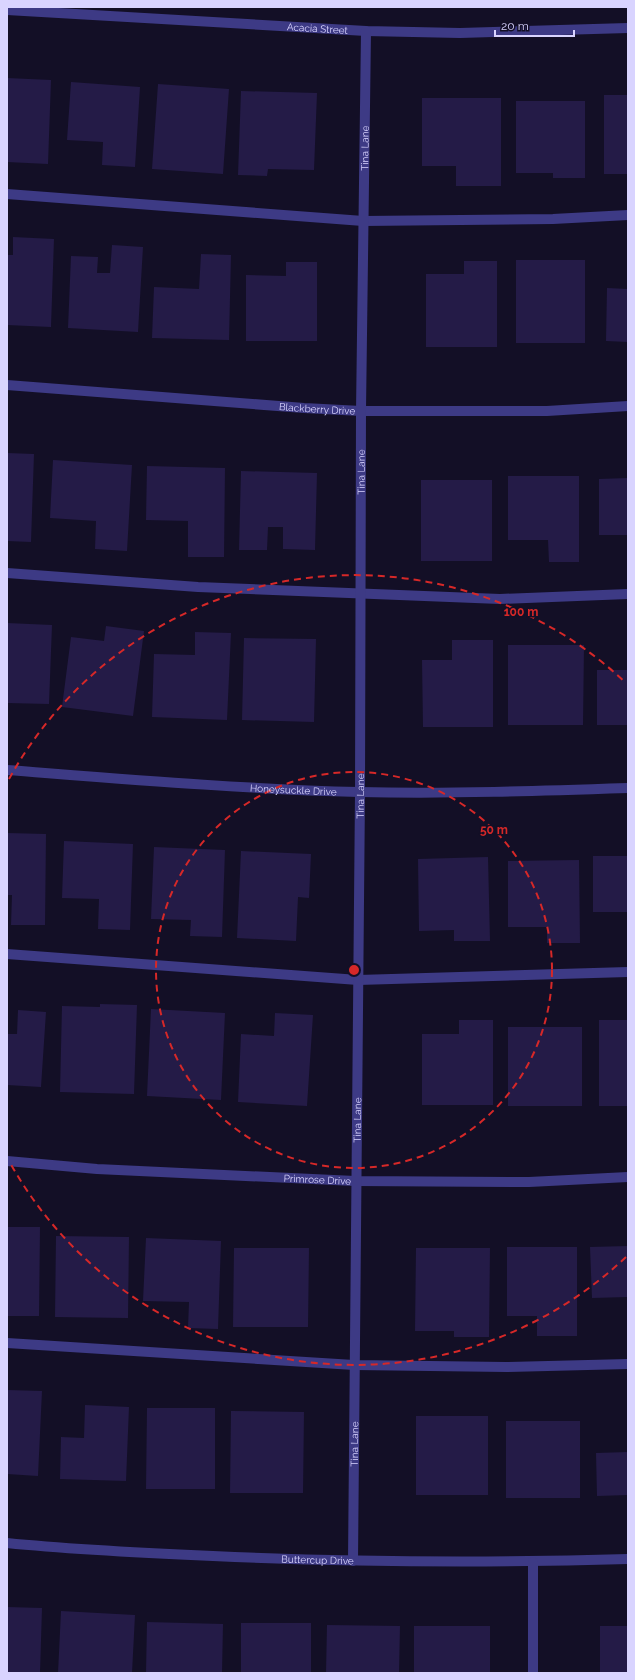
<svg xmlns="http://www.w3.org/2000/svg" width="635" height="1680" font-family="Raleway,sans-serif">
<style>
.building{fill:#241b47}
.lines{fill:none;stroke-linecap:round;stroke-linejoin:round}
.service{stroke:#3d3a85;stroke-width:10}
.minor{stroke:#3d3a85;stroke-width:10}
.ring{fill:none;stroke:#d62828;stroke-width:2;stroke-dasharray:7 5}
.labels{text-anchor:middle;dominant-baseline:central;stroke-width:3;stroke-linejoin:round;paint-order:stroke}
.street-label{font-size:10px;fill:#d9d4ff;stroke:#130f26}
.centre{fill:#d62828;stroke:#130f26;stroke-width:2}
.ring-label{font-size:12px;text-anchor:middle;font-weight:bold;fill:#d62828;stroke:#130f26;stroke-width:3;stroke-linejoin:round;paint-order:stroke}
</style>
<rect width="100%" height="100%" fill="#130f26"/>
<path class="building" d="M7,78L51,80L48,164L7,162L8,133H7Z
M71,82L140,87L135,167L102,165L103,142L67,140Z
M158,84L229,89L223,174L152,169Z
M241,91L317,93L314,170L268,169L267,176L238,175Z
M604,95H628V174H604Z
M422,98H501V186H456V166H422Z
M516,101H585V178H553V173H516Z
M13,237L54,239L51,327L7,325V255H13Z
M112,245L143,247L138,332L68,328L71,256L98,257L97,273H110Z
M201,254L231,255L229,340L152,338L154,287L199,289Z
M516,260H585V343H516Z
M464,261H497V347H426V274H464Z
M286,262H317V341H246V275L286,276Z
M607,288L628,289V342L606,341Z
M7,453L34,454L31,542L7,541Z
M53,460L132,465L127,551L95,549L96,521L50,518Z
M147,466L225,468L224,557H188V521L146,520Z
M241,471L317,473L315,550L283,549V527H268L267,550H239Z
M508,476H579V562H549L548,540H508Z
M628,478V535H599V479Z
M421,480H492V561H421Z
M7,623L52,625L49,704L7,703Z
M106,626L144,631L133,716L62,707L71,637L104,641Z
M195,632L231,633L227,720L152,717L154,654L195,655Z
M244,638L316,639L314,722L242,720Z
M452,640H493V727H423L422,660H452Z
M508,645H584L583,725H508Z
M597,670H628V725H597Z
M7,833L46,834L45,925H11L12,895H7Z
M64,841L133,844L130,930L98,929L99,899L62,898Z
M154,847L225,850L222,937L190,936L191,920L151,919Z
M241,851L311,854L309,898L298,897L296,941L237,938Z
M593,856H628V912H593Z
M488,857L490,941H454V930L419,931L418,859Z
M579,860L580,943H547V927H508V861Z
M100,1004L137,1005L134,1094L60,1092L62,1006L100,1007Z
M151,1009L225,1013L221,1100L147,1096Z
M18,1010L46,1012L41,1087L7,1085V1034H17Z
M275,1013L313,1015L307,1106L238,1102L241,1034L274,1036Z
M459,1020H493V1105H422V1034H459Z
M599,1020H628V1106H599Z
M508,1027H582V1106H508Z
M7,1227H40L39,1316H7Z
M56,1236L129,1237L128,1318L55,1317Z
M146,1238L221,1241L218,1329L188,1328L189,1302L143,1301Z
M628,1246V1297L592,1298L590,1247Z
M507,1247H577V1336H537V1316H507Z
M234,1248H309L308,1327H233Z
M416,1248H490L489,1337H454V1331H415Z
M7,1390L42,1391L38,1476L7,1474Z
M85,1405L129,1407L126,1481L60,1479L61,1437L84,1438Z
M147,1408H215V1489H146Z
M231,1411L304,1412L303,1493H230Z
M416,1416H488V1495H416Z
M506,1421H580V1498H506Z
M628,1452V1495L597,1496L596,1453Z
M7,1607L42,1608L40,1673H8Z
M61,1611L135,1615L132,1673H58Z
M147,1622L223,1624L222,1673H146Z
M241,1623H311V1673H241Z
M327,1625L400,1626L399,1673H326Z
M414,1626H490V1673H414Z
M600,1626H628V1673H600Z"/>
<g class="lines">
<path class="service" d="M7,194L363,221L553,219L628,215
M7,573L198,587L500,599L628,594
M7,954L358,980L628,972
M7,1343L354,1365L506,1367L628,1364"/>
<g class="minor">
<path id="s1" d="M7,10L366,31L460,33L628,28"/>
<path id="s2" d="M7,385L304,408L361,411H547L628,406"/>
<path id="s3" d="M7,770C124,779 242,789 359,792C449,794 539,791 628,788"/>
<path id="s4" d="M7,1161L97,1169L355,1181L529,1182L628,1177"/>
<path id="s5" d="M7,1543C76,1550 144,1553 213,1556C351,1562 490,1563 628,1559"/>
<path id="s6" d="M353,1561L360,792L361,411L366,31"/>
<path d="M533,1562V1673"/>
</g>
</g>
<g class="ring">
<circle cx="354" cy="970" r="198"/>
<path d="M626 1257A395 395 0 0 1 9 1161M9 779A395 395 0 0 1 626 683"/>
</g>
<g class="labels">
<g class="street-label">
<text stroke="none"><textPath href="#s1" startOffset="311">Acacia Street</textPath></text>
<text stroke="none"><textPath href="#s6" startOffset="1413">Tina Lane</textPath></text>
<text stroke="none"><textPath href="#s2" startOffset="311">Blackberry Drive</textPath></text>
<text stroke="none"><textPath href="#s6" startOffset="1089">Tina Lane</textPath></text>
<text stroke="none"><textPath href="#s3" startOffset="287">Honeysuckle Drive</textPath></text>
<text stroke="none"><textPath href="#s6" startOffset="765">Tina Lane</textPath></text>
<text stroke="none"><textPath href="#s6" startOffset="441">Tina Lane</textPath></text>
<text stroke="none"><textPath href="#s4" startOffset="311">Primrose Drive</textPath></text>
<text stroke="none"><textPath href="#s6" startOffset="117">Tina Lane</textPath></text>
<text stroke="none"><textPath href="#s5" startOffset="311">Buttercup Drive</textPath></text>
</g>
</g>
<circle cx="354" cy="970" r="6" class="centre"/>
<g class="ring-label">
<text x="521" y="616">100 m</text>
<text x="494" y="834">50 m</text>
</g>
<rect width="635" height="1680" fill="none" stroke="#d9d4ff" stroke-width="16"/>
<path d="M495 30v6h79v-6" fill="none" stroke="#d9d4ff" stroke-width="2"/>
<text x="501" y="30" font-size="12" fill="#d9d4ff" stroke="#130f26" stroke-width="3" paint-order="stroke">20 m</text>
</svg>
